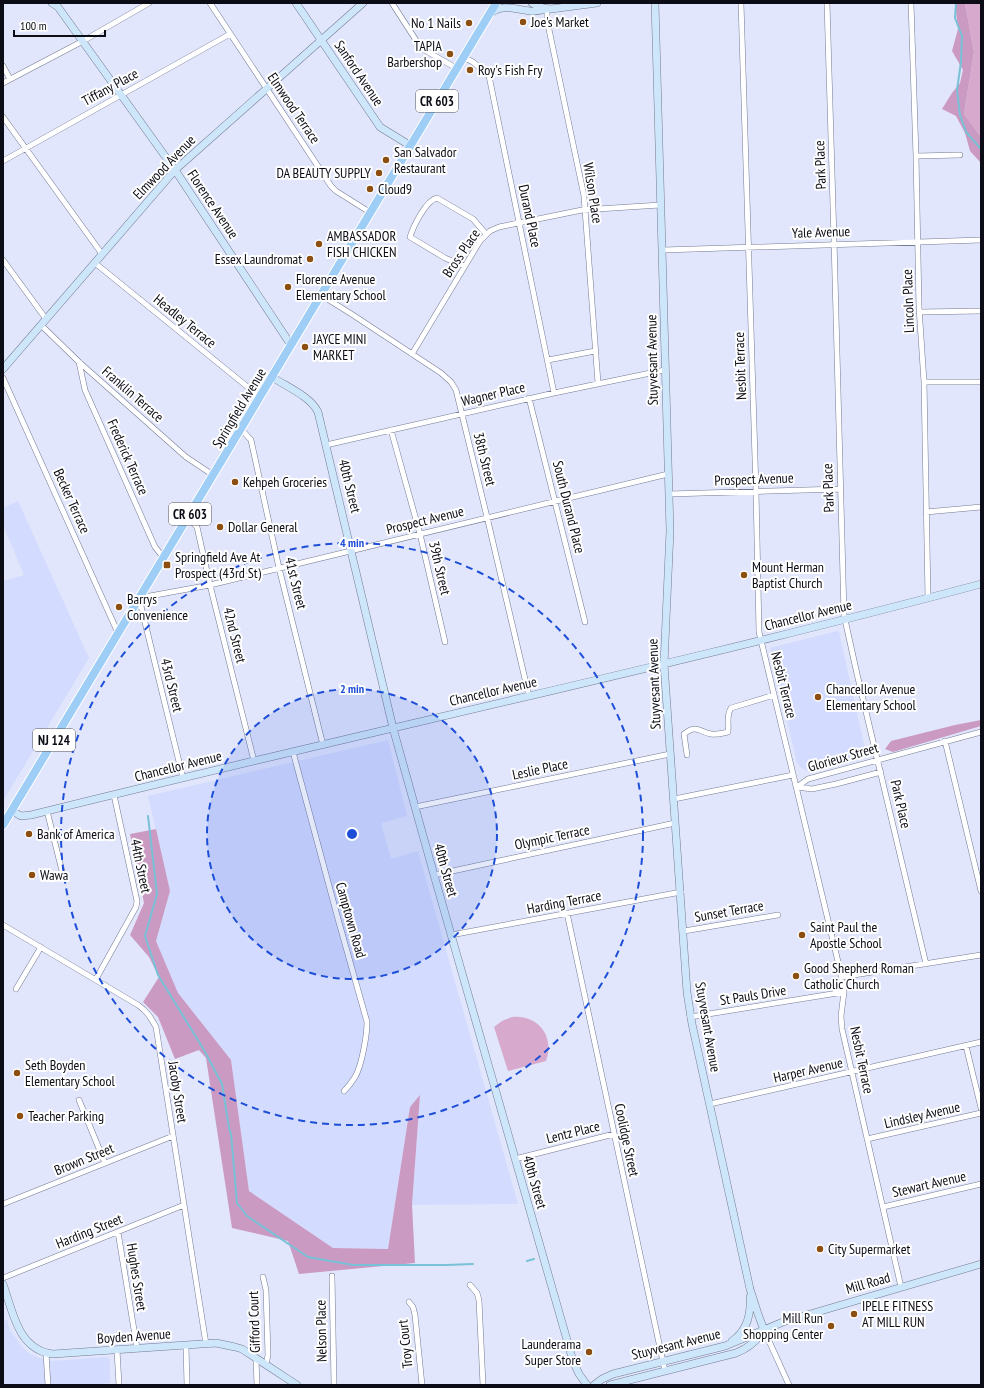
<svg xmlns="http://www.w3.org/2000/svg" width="984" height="1388" font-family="'PT Sans Narrow',sans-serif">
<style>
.built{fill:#d3dbfe}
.green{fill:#d6a9cd}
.forest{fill:#cb9ac2}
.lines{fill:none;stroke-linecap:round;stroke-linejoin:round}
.stream{stroke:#78c1d6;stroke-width:2}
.street-casing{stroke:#747a92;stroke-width:6}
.secondary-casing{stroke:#747a92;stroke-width:8}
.primary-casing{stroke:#fff;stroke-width:10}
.street{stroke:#fff;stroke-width:5}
.secondary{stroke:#cee6fa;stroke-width:7}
.primary{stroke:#9ecdf5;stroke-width:8}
.ring{fill:none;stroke:#1d4ed8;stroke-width:2;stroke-dasharray:7 5}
.poi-dot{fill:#8c4f11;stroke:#fff;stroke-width:1.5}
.labels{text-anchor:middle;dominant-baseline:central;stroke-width:4;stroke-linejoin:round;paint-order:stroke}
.shield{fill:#fff;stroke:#54555b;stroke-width:1}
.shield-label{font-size:13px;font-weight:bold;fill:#0b0c15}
.poi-label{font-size:14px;fill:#0b0c15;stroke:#fff;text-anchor:start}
.street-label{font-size:14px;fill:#0b0c15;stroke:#fff}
.centre{fill:#1d4ed8;stroke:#fff;stroke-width:2}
.ring-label{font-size:12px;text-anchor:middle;font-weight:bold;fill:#1d4ed8;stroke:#fff;stroke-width:4;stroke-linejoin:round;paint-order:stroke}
</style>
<rect width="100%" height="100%" fill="#e1e6fc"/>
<path class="built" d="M18,501L89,658L3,801V581L24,575L3,525V508Z
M837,631L839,632L865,749L862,757L856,761L811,772L808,771L801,768L797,763L770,648Z
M388,740L407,816L381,823L391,859L418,851L518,1204L412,1205L420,1096L410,1107L388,1249L333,1248L249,1191L231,1060L178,993L156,941L170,891L148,796Z
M7,1320L10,1330L22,1347L29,1353L39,1358L53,1361L106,1357L110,1359V1383L89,1385H3V1321Z"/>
<path class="green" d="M965,3H981V137L964,114L974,52Z
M512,1017C538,1015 555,1036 546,1061L508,1071L494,1027L502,1021Z"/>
<path class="forest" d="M955,3H965L974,52L964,114L981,137V163L970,151L965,133L956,116L942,109L952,93L960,83L963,70L952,51L958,29Z
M981,720V726L893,752L885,749L891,741L955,725Z
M156,829L170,891L156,941L178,993L231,1060L249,1191L333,1248L388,1249L410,1107L420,1095L412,1205L415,1263L299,1274L288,1241L232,1228L206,1058L199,1050L175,1059L158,1017L143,1002L159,977L149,957L130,935L144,903L130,834Z"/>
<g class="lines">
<path class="stream" d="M956,3L955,18L962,36L961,62L957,90L960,115L966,132L981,149
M148,816L157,894L145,936L158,975L204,1050L222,1084L229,1128L231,1134L237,1203L247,1216L308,1257L353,1265H446L473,1264
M527,1261L534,1259"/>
<g class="street-casing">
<path id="street" d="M210,3L331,186L336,191L371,213
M392,3L421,48L456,68
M741,3L756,491L759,632L840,970L844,992L841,1016L842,1029L901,1287
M827,3L834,240L844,615L857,674L926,964
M911,3L916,156L919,307L924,382L928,598
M547,9V20L584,196L598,383
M463,57L473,62L489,76L554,393
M3,66L10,79
M3,83L83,41L149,3
M3,117L102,254
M916,156L960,155
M3,161L230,34
M663,250L981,240
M3,260L46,319
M95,263L260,397
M464,266L445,258L410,237C413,227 426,200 437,198L473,219L486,234
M321,295L353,315L441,373L451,382L456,390L487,517L529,696
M920,312L981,311
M41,325L79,362L186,457L213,475
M412,354L480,241L490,231L499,227L582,210L660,205
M548,360L595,351
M79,362L85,390L155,547L164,558
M3,378L118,633
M924,382H981
M529,398L585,622
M241,429L251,440L279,568L323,745
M391,430L420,534L445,642
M326,445L554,393L665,370
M669,494L840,489
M926,512L981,507
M188,518L197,527L210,585L254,761
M945,741L981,891
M293,752L338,919L367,1022C367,1035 362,1065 355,1077C352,1082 348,1087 344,1091
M687,755L684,734C697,724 699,732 711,734C717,735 723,733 728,732C729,723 726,716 731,708L774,695
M183,778L139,598L210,585L668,474
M797,787L808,779L981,732
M797,787L812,789L836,784L881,772
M674,799L793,775
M415,807L670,754
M47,811L62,871
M434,875L675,823
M567,913L665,1371
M3,925L138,1005C147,1011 151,1018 156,1027L206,1344
M684,931L778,915
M451,935L681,892
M841,977L981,955
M96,979L136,907L137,901L114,795
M16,989L41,947
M690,1017L844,992
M966,1046L981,1108
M79,1100L105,1163
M710,1104L981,1042
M867,1139L981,1113
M515,1159L614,1134
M3,1204L173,1136
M883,1207L981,1184
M118,1232L137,1348
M332,1276L334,1385
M263,1277L266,1290L268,1355L266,1365
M3,1278L184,1205
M470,1285L477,1293L479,1300L483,1385
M409,1302L413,1307L415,1315L422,1385
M764,1330L789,1385
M186,1346L187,1385
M117,1350L119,1385
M46,1353L48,1385
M256,1359L257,1385"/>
</g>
<g class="secondary-casing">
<path id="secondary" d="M52,3L58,7L175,170L291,345
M296,3L380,127L411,146
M532,3L543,8L551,9L597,3
M655,3L670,531L664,664L687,992L692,1024L750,1289L758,1314L764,1330
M491,13C503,3 517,10 530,11C536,12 541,10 546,9
M3,369L175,170L363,3
M272,377C287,387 310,396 318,412L393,728L434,875L573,1361L579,1374L587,1385
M12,811L21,816L31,815C347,736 666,668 981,584
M3,1284C13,1312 18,1350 53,1354L216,1343L235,1347L242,1349L297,1385
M732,1341C747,1331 751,1314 750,1297
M594,1385L602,1379L613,1374L725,1346L783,1322L981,1264
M610,1385L736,1353C749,1348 757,1341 764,1330"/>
</g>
<g class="primary-casing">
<path id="primary" d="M3,825L496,3"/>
</g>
<use href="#street" class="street"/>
<use href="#secondary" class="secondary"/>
<use href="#primary" class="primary"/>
</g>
<circle cx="352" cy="834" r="145" fill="#1d4ed8" fill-opacity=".12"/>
<g class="ring">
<circle cx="352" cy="834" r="145"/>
<circle cx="352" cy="834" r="291"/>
</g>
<g class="poi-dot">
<circle cx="523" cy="22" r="4"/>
<circle cx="469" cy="23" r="4"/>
<circle cx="450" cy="54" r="4"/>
<circle cx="470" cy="70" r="4"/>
<circle cx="386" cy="160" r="4"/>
<circle cx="379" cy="173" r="4"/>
<circle cx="370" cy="189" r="4"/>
<circle cx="319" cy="244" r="4"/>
<circle cx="310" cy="259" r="4"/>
<circle cx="288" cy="287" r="4"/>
<circle cx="305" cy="347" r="4"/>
<circle cx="235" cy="482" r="4"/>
<circle cx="220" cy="527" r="4"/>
<rect x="163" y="561" width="8" height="8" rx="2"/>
<circle cx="744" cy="575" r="4"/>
<circle cx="119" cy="607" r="4"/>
<circle cx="818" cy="697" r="4"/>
<circle cx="29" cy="834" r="4"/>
<circle cx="32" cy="875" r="4"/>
<circle cx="802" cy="935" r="4"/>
<circle cx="796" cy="976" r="4"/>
<circle cx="17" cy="1073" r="4"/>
<circle cx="20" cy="1116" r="4"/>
<circle cx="820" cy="1249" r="4"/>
<circle cx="854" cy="1314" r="4"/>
<circle cx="831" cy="1326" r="4"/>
<circle cx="589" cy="1352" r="4"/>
</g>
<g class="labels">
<g class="shield">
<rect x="416" y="90" width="42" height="22" rx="3"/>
<rect x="169" y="503" width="42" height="22" rx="3"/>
<rect x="33" y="729" width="42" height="22" rx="3"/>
</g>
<g class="shield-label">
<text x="437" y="101">CR 603</text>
<text x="190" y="514">CR 603</text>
<text x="54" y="740">NJ 124</text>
</g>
<g class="poi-label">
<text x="531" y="22">Joe's Market</text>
<text x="461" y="23" text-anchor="end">No 1 Nails</text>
<text x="442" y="46" text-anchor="end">TAPIA<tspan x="442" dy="16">Barbershop</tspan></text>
<text x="478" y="70">Roy's Fish Fry</text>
<text x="394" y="152">San Salvador<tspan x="394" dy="16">Restaurant</tspan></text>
<text x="371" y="173" text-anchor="end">DA BEAUTY SUPPLY</text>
<text x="378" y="189">Cloud9</text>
<text x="327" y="236">AMBASSADOR<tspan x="327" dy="16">FISH CHICKEN</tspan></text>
<text x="302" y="259" text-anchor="end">Essex Laundromat</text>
<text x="296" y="279">Florence Avenue<tspan x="296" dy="16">Elementary School</tspan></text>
<text x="313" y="339">JAYCE MINI<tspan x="313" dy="16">MARKET</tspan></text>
<text x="243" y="482">Kehpeh Groceries</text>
<text x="228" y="527">Dollar General</text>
<text x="175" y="557">Springfield Ave At<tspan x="175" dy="16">Prospect (43rd St)</tspan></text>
<text x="752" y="567">Mount Herman<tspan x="752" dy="16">Baptist Church</tspan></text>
<text x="127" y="599">Barrys<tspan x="127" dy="16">Convenience</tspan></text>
<text x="826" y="689">Chancellor Avenue<tspan x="826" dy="16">Elementary School</tspan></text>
<text x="37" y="834">Bank of America</text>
<text x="40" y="875">Wawa</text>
<text x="810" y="927">Saint Paul the<tspan x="810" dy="16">Apostle School</tspan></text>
<text x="804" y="968">Good Shepherd Roman<tspan x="804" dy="16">Catholic Church</tspan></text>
<text x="25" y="1065">Seth Boyden<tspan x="25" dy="16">Elementary School</tspan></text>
<text x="28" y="1116">Teacher Parking</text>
<text x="828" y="1249">City Supermarket</text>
<text x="862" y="1306">IPELE FITNESS<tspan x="862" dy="16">AT MILL RUN</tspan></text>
<text x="823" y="1318" text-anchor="end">Mill Run<tspan x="823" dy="16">Shopping Center</tspan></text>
<text x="581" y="1344" text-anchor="end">Launderama<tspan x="581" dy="16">Super Store</tspan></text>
</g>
<g class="street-label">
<text transform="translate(359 73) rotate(56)">Sanford Avenue</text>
<text transform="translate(110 87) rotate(-29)">Tiffany Place</text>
<text transform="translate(294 108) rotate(56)">Elmwood Terrace</text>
<text transform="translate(820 165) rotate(-92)">Park Place</text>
<text transform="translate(164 167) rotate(-46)">Elmwood Avenue</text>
<text transform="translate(593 193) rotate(81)">Wilson Place</text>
<text transform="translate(213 204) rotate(56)">Florence Avenue</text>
<text transform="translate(530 216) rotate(78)">Durand Place</text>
<text transform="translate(821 232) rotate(-2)">Yale Avenue</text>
<text transform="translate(461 253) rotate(-56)">Bross Place</text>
<text transform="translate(908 301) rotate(-92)">Lincoln Place</text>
<text transform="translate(185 321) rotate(39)">Headley Terrace</text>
<text transform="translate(652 360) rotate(-91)">Stuyvesant Avenue</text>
<text transform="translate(740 366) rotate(-92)">Nesbit Terrace</text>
<text transform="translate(133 394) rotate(41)">Franklin Terrace</text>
<text transform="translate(493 394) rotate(-13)">Wagner Place</text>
<text transform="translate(239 408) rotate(-59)">Springfield Avenue</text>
<text transform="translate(128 457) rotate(66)">Frederick Terrace</text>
<text transform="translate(485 459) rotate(76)">38th Street</text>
<text transform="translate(754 479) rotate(-2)">Prospect Avenue</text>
<text transform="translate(350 486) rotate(76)">40th Street</text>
<text transform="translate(828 488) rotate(-92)">Park Place</text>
<text transform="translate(72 501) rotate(66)">Becker Terrace</text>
<text transform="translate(569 507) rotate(76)">South Durand Place</text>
<text transform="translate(425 520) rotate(-14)">Prospect Avenue</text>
<text transform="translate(440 568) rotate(77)">39th Street</text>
<text transform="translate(296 583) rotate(76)">41st Street</text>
<text transform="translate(808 615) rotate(-14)">Chancellor Avenue</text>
<text transform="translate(235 635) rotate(76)">42nd Street</text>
<text transform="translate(654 684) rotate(-92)">Stuyvesant Avenue</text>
<text transform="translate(172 685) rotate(76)">43rd Street</text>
<text transform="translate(784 685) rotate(76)">Nesbit Terrace</text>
<text transform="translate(493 691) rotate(-13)">Chancellor Avenue</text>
<text transform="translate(843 757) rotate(-16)">Glorieux Street</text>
<text transform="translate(178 766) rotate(-14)">Chancellor Avenue</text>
<text transform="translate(540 769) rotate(-12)">Leslie Place</text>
<text transform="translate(901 804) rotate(77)">Park Place</text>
<text transform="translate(552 837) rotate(-12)">Olympic Terrace</text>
<text transform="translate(141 866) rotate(78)">44th Street</text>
<text transform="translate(446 870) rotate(74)">40th Street</text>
<text transform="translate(564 902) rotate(-11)">Harding Terrace</text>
<text transform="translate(729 911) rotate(-10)">Sunset Terrace</text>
<text transform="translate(351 920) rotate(74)">Camptown Road</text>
<text transform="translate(753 995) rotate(-9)">St Pauls Drive</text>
<text transform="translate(708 1027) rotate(80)">Stuyvesant Avenue</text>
<text transform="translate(862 1060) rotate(78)">Nesbit Terrace</text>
<text transform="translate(808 1070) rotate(-13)">Harper Avenue</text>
<text transform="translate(178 1092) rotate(81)">Jacoby Street</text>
<text transform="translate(922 1115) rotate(-13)">Lindsley Avenue</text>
<text transform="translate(573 1132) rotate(-14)">Lentz Place</text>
<text transform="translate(627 1140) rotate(78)">Coolidge Street</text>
<text transform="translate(84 1159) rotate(-22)">Brown Street</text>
<text transform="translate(535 1182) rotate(74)">40th Street</text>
<text transform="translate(929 1184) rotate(-13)">Stewart Avenue</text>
<text transform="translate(89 1231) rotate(-22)">Harding Street</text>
<text transform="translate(137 1277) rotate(81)">Hughes Street</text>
<text transform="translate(868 1283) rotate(-16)">Mill Road</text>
<text transform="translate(254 1322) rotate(-92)">Gifford Court</text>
<text transform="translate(321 1331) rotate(-91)">Nelson Place</text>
<text transform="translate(134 1336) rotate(-4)">Boyden Avenue</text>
<text transform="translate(405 1344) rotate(-96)">Troy Court</text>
<text transform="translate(676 1344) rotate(-14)">Stuyvesant Avenue</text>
</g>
</g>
<circle cx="352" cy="834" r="6" class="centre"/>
<g class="ring-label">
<text x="352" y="547">4 min</text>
<text x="352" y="693">2 min</text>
</g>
<rect width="984" height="1388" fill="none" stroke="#0b0c15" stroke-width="8"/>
<path d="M14 30v6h91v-6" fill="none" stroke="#0b0c15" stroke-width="2"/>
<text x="20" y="30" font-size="12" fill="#0b0c15" stroke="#ffffff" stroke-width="3" paint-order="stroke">100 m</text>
</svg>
